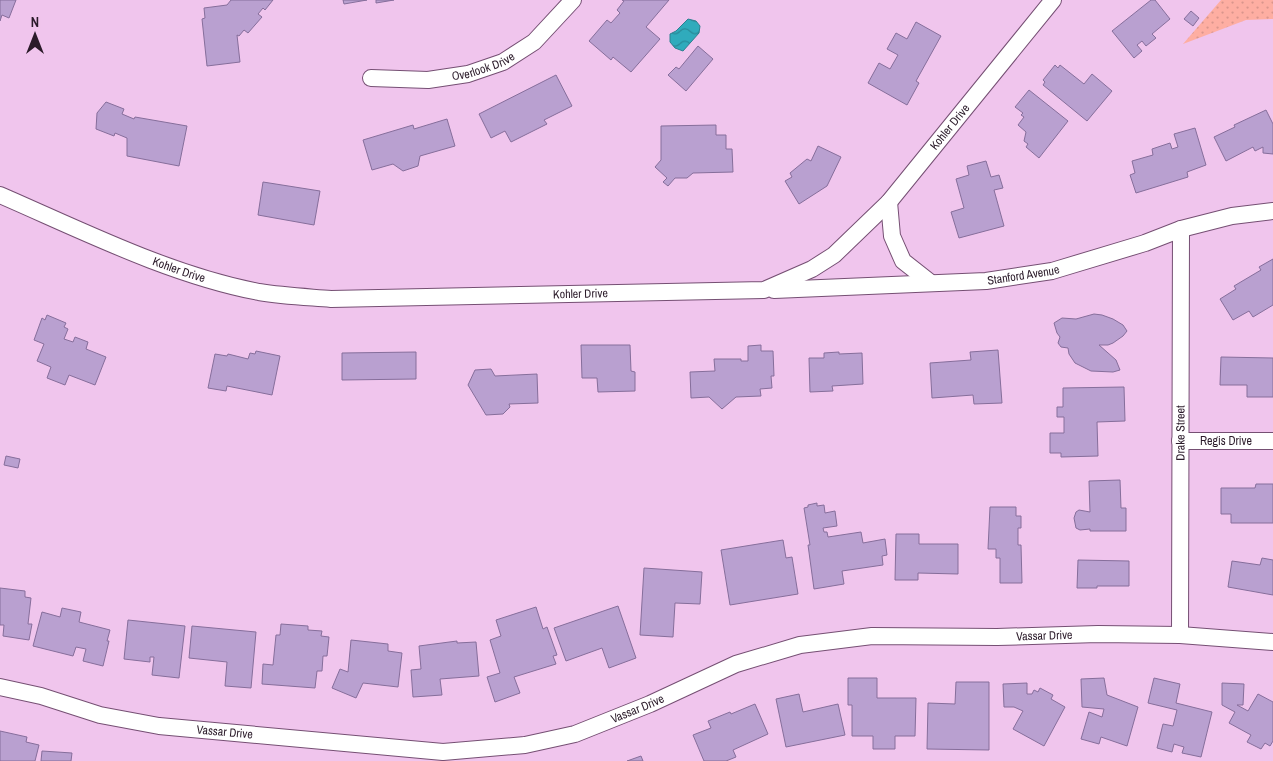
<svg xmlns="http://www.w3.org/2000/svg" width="1273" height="761" font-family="'Archivo Narrow',sans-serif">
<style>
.grass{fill:url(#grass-dots)}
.water{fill:url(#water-waves);stroke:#2e8090}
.building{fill:#b9a0d0;stroke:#866e9b}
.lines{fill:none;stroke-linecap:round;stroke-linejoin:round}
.street-casing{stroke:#754f73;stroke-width:18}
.street{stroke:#fff;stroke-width:16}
.labels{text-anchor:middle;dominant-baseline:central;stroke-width:4;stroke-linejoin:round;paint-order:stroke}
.street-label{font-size:12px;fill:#2b1b2a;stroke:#f0c5ed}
</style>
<defs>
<pattern id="grass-dots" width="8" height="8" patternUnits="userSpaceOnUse" patternTransform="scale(1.25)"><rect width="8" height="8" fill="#feaea2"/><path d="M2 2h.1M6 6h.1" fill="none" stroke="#da958c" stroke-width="1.8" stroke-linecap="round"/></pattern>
<pattern id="water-waves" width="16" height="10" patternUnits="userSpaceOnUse" patternTransform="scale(1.25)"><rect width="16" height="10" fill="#30abbc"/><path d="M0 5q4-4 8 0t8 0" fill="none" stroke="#298a99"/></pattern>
</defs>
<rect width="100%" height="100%" fill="#f0c5ed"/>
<path class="grass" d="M1221,0H1273V19L1246,20L1183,44Z"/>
<path class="water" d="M688,19L696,21L700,26L699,33L683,51L675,48L670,42V34L676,31Z"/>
<path class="building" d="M0,0H16L9,18L2,15L0,21Z
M231,0H273L265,10L263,8L258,14L262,17L248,33L244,30L239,36L237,35L240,62L207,66L202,19L205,18L204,8L227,5Z
M343,0H367L344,4Z
M376,0H394L376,3Z
M622,0H669L646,27L660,39L631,72L613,57L611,60L589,41L607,20L611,23L620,13L617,10L624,1Z
M1151,0H1155L1170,19L1152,34L1156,38L1146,46L1142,41L1137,45L1142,51L1134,58L1112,31Z
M1191,11L1199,18L1193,26L1184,19Z
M916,22L941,36L916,81L919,83L907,105L868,83L879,63L890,69L898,55L887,49L896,33L907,39Z
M698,46L713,59L686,91L668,75L676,67L679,69Z
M1055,65L1058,68L1060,65L1084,84L1092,74L1112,91L1087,121L1043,85L1045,82L1043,80Z
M556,75L572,106L544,120L547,124L511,142L505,131L491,138L479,114Z
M1029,90L1068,121L1039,158L1026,147L1028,144L1024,141L1026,132L1018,125L1024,117L1021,115L1023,113L1015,107Z
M106,102L124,109L122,114L134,119L135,117L187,126L179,166L127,156V138L115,133L114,136L96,129L97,113Z
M1266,110L1273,124V154L1263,153V147L1255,151L1253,147L1226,161L1214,137L1235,127L1234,125Z
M447,119L455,146L420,156L418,166L403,171L393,164L372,170L363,140L413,125L414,129Z
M716,125V135H726V149H732L733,172L693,173L687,178H675L668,186L663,182L667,178L655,167L661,160V126Z
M1195,128L1206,165L1187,172L1188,177L1136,193L1130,175L1135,173L1132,161L1153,155L1152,149L1170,143L1172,149L1178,147L1174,134Z
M818,146L841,157L827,186L799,204L785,181L792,177L790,173L807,159L811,161Z
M986,161L991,177L999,175L1003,188L994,190L1004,226L959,238L951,212L964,208L956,179L969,175L967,166Z
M263,182L320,191L314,225L258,215Z
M1273,259V305L1253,317L1249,311L1233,320L1220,299L1236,289L1234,286L1261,270L1259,267Z
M1094,314L1102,315L1113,319L1123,325L1127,331L1123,336L1113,343L1108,345H1099L1116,360L1120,370L1113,372L1091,371L1075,363L1069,354L1068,348L1061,347L1058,343L1060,337L1057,333L1054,323L1062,318L1076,319Z
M47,315L66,323L64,327L68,329L64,339L73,342L75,337L88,342L86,349L106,357L95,385L69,375L65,385L47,378L51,367L37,361L44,344L34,340L42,318L45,320Z
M581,345H630L631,371L635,372V391L598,392L597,378H582Z
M761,345V351H773L774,376H771L772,388L760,389L761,396L736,397L722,409L709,397L691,398L690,372L715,371L714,359H741V361H748V346Z
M998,350L1002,403L974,404L973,395L932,398L930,363L971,360L970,352Z
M256,351L280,356L272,395L227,386L226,391L208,388L215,354L227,356L228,354L248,359L250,353L255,354Z
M416,352V379L342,380V353Z
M839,352V354L862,353L863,384L832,386L833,391L810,392L809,358H824V353Z
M1221,357L1273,358V397H1247V385H1220Z
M491,369L495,376L537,374L538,403L509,404L510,407L503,414L486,415L468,385L475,370Z
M1124,387L1125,421L1097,422L1098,456L1061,457V453H1050V433H1064V417H1057V407H1063V388Z
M6,456L20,459L18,468L4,465Z
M1120,480L1121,508H1126V531H1090V529L1080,530L1076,528L1074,518L1076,512L1079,510L1090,512L1089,481Z
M1256,484H1273V523H1231V514H1221V488H1255Z
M817,503V506L824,505L825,513L835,511L837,526L823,528L824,532H827L828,537L861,532L863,543L885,539L887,555L882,556L883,565L842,571L844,584L814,589L808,545H810L804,508L808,507V505Z
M990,507H1016V516H1021V528H1018V545H1021L1022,583H1000V558H996V549H988Z
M896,534H919V544H958V574L918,573V580H895Z
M783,540L786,558L792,557L798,594L730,605L721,550Z
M1262,558L1273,560V595L1228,587L1232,561L1260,565Z
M1078,560L1129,561V586H1097V588H1077Z
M644,568L702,572L700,604L675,603L673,637L640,635Z
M0,588L25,591V597L31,598L28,624H32L29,640L3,636L4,625H0Z
M618,606L636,658L609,668L602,648L566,661L554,628Z
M536,607L543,629L547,627L557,655L553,656L556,664L514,677L520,693L495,702L487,677L500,673L490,640L501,636L496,620Z
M62,608L81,612L79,622L110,630L107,641H109L103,666L83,661L86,649L76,647L73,656L33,646L42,612L60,617Z
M128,620L185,626L179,678L152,675L154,657H150V662L124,659Z
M281,624L308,626V630L322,631L321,636L329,637L327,656H323L322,671H317L315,688L262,684L263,664L273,665L276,635H280Z
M192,626L256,632L251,688L225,686L227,662L189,658Z
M351,640L388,644V651L402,653L398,687L363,683L356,698L332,688L340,669L348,672Z
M457,641V643L476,642L479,676L440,679L442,695L413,697L411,670L421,669L419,646Z
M848,678H877V698H916L915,736H895V749H873V736H852V705H848Z
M1104,678L1107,695L1138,707L1127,746L1101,737L1099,744L1081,739L1089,712L1102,717L1104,709L1082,707L1081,679Z
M1154,678L1180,684L1176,703L1212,712L1201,757L1182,753L1184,747L1174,744L1172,752L1157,748L1163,724L1173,726L1177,710L1148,703Z
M956,682H989V750L927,749L928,703L955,704Z
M1027,683V694H1032L1034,690L1038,692L1040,688L1053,695L1051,699L1065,707L1044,746L1013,729L1023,711L1014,707H1004L1003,684Z
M1222,683L1244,684L1243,705H1237L1248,711L1258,694L1273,702V741L1270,746L1265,743L1261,749L1247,742L1251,735L1229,723L1235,712L1222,705Z
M799,694L803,712L838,704L845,735L786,747L776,699Z
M755,704L768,734L733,750L736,757L726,761H704L693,735L711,728L708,721L730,712L731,714Z
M0,731L27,737L26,742L39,745L35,761H0Z
M42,751L72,753L71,761H41Z
M641,756L643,761H627Z"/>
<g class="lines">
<g class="street-casing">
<g id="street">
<path id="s1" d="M371,78L428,80L468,74L503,62L534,42L573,0"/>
<path id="s2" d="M0,195C83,231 170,275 259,292C283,296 307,297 331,299L764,290L812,269L834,255L889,202L1053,0"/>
<path d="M889,202L892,236L903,261L931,283"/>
<path id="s3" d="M774,290L986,281L1052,271L1145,243L1181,229L1232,216L1273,211"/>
<path id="s4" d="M1180,441H1273"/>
<path id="s5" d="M1180,635L1181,229"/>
<path id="s6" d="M0,687L41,696L100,715L159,726L443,752L525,745L575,734L650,704L736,664L800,645L872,636L997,637L1098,634L1180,635L1273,642"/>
</g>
</g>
<use href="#street" class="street"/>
</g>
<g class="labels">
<g class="street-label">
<text stroke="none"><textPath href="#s1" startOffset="114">Overlook Drive</textPath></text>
<text stroke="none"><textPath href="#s2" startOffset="1034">Kohler Drive</textPath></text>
<text stroke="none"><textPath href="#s2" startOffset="194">Kohler Drive</textPath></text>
<text stroke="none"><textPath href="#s3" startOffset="250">Stanford Avenue</textPath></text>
<text stroke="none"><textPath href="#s2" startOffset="599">Kohler Drive</textPath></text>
<text stroke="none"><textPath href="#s5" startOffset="202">Drake Street</textPath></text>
<text stroke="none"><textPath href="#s4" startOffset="46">Regis Drive</textPath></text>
<text stroke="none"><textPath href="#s6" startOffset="1070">Vassar Drive</textPath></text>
<text stroke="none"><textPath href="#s6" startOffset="650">Vassar Drive</textPath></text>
<text stroke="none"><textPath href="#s6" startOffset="230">Vassar Drive</textPath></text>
</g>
</g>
<g transform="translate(35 35)" stroke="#f0c5ed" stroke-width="4" paint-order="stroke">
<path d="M0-4L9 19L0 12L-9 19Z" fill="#2b1b2a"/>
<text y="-8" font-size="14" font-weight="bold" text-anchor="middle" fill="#2b1b2a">N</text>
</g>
</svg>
